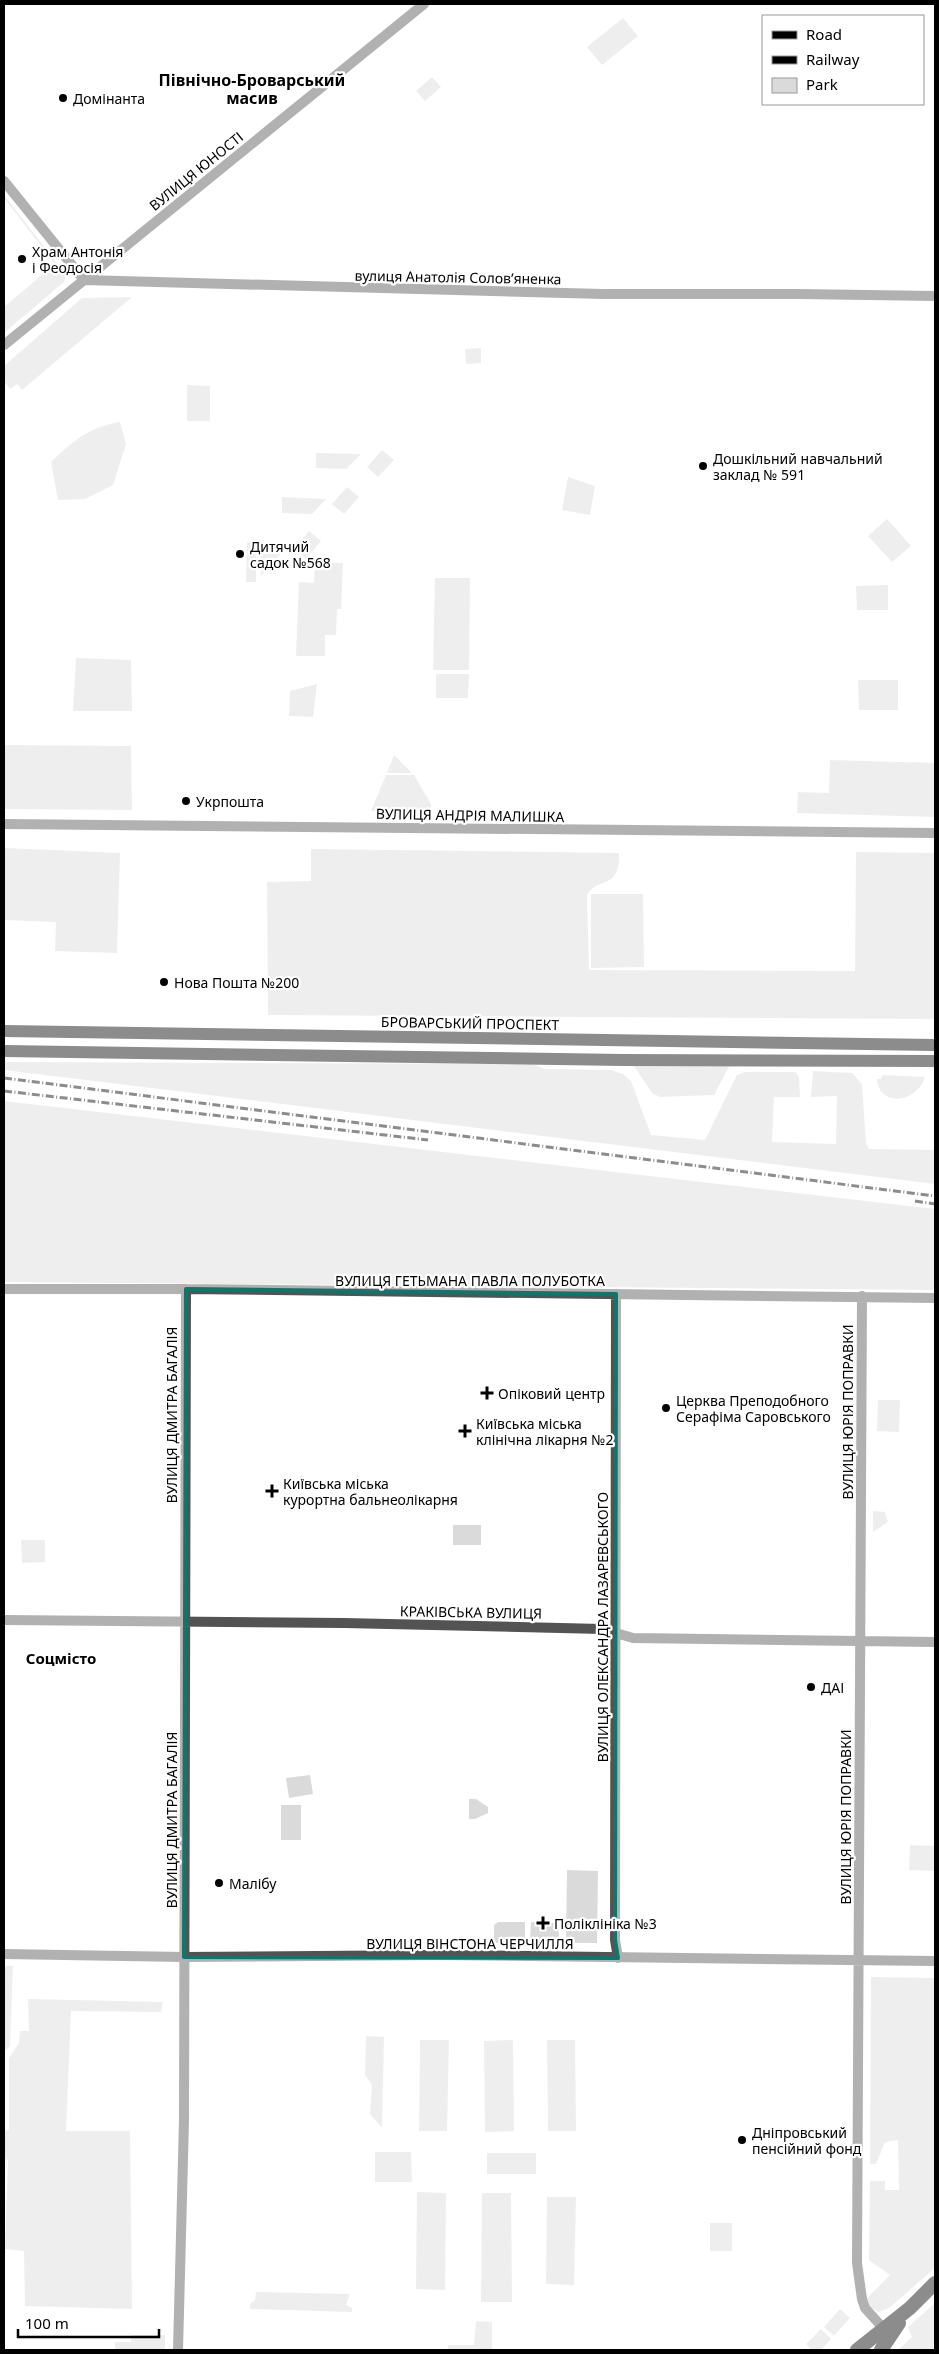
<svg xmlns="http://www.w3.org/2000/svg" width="939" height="2354" font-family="'Noto Sans',sans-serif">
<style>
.green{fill:#dadada}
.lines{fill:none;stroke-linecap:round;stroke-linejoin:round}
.minor{stroke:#535353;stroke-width:10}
.tertiary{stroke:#535353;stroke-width:10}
.primary{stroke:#000;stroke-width:12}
.trunk{stroke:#000;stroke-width:14}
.rail{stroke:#000;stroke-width:3;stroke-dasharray:8 2.5 1 2.5;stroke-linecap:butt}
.marked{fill:none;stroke:#0f766e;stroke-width:4;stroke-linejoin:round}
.poi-dot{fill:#000;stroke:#fff;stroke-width:2}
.labels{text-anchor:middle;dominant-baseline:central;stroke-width:4.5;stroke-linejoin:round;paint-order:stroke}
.poi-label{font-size:14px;fill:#000;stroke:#fff;text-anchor:start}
.street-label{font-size:14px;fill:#000;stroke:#fff}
.neighbourhood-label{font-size:15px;font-weight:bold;fill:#000;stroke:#fff}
.quarter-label{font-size:16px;font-weight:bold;fill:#000;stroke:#fff}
</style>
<rect width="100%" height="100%" fill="#fff"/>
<path class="green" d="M623,18L638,36L602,65L587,47Z
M432,77L441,87L425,101L416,91Z
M4,195L66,275L64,282L4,333V307L55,264L4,198Z
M132,297L22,390L17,384L10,389L4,381V366L82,298Z
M481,348V363L466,364L465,349Z
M187,385L210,386V421H187Z
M120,422L126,444L113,485L85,499L58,500L51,462C73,441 89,427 120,422Z
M382,450L394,460L378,477L367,467Z
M316,453L361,454L346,469L316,468Z
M568,477L595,486L590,515L562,510Z
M347,487L359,497L344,514L332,504Z
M282,497L326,499L312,514L282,513Z
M887,519L911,546L892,562L868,536Z
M309,531L321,541L306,559L294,549Z
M247,542H256V582H246Z
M261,542H291L261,576Z
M315,563H343L341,609H337L336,635H325V656H296L299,582L314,583Z
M435,578H470L469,670H433Z
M888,585V610H857L856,586Z
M76,658L131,660L132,711H73Z
M436,674H469L468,698H436Z
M858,680H898V710H859Z
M317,684L313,717L289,716L290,691Z
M4,745L131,746L132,810L4,809Z
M394,755L412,773H387Z
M830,760L935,763V817L797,813L798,792L829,793Z
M386,775H414L431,804V812L371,811Z
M4,848L120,853L117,953L55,951L56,922L4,920Z
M311,849L619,853C620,892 597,875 587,896L589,970L855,971L856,852L935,853V1019L268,1015L267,882L311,881Z
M591,894H643L644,967L591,968Z
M4,1062L533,1064L545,1069L611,1070L623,1074L631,1081L651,1135L705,1140L737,1075L745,1072H795L799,1077L800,1097H774L772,1142L836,1144L837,1096L811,1097L813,1071L852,1073L862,1084L866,1144L869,1149L935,1150V1184L4,1070Z
M730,1065L714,1095L660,1097L652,1093L634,1066Z
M882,1075L925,1077C916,1105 878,1106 877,1079H881Z
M4,1101L935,1209V1290L4,1282Z
M878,1400H900L899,1432L877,1431Z
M873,1511L885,1512L888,1522L873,1532Z
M453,1525H481V1545H453Z
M21,1540H45V1562L22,1563Z
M310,1775L313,1794L289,1798L286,1778Z
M469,1799H476L488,1807V1813L475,1819H469Z
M281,1805H301V1840H281Z
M910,1845L935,1846V1871L909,1870Z
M567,1870L598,1871L597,1943H566Z
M498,1922H525V1942L494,1943V1925Z
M531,1922L554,1923L558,1927L560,1943L530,1941Z
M4,1966H13L10,2046L6,2050H4Z
M871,1977L935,1978V2268L889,2308L879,2312L869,2307L867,2298L890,2275L869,2260L870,2181H885V2190H899L898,2140L885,2142L876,2164H870Z
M28,1999L163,2002L161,2012L71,2011L66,2131H130L132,2309L25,2306L24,2251L5,2249L8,2160L4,2159V2131L9,2130V2058L19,2043L20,2031H29Z
M366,2036L384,2037L382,2128L370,2114L372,2085L365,2075Z
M420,2040H449L447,2131H419Z
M513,2040L514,2131L485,2132L484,2041Z
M547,2040H575L576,2131H548Z
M375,2152H411L412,2182H375Z
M487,2153H536V2174H487Z
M417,2192L446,2193L445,2290L416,2289Z
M482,2193H511L512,2302H481Z
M547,2197H576L574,2285L546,2284Z
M710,2223H732V2251H710Z
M256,2292L350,2294L346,2305L352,2308V2312L250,2309V2304L255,2300Z
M935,2303V2350H898L912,2337L908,2327Z
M840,2309L850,2318L834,2336L824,2327Z
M476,2321L492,2322V2350H448V2345H474Z
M821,2329L831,2339L821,2350H812L806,2344Z
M131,2335H165V2350H115V2342H131Z"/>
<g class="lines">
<path class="minor" d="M4,181L84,280
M84,280L603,294H799L935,296
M4,345L424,4
M4,1289H186L935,1298
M616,1294L615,1940L618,1958
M862,1296L857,2263L862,2299L865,2308L884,2329
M4,1620L344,1623L602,1629L633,1638L935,1642
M4,1954L184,1957L439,1955L935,1961
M178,2350L184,2120L186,1289"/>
<path class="tertiary" d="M4,824L935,833"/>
<path class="primary" d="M4,1031L935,1045
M4,1051L623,1060L935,1061"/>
<path class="trunk" d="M857,2350L910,2308L935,2283
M881,2350L899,2323"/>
<path class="rail" d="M4,1078L935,1196
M4,1091L428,1140
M915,1201L935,1204"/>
</g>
<path d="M0 0H939V2354H0ZM186,1289L616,1294L615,1940L618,1958L184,1957Z" fill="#fff" fill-opacity=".55" fill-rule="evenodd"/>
<path class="marked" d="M186,1289L616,1294L615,1940L618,1958L184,1957Z"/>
<g class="poi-dot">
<circle cx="63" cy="98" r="5"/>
<circle cx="22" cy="259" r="5"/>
<circle cx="703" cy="466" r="5"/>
<circle cx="240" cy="554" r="5"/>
<circle cx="186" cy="801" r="5"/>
<circle cx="164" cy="982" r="5"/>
<path d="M484.5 1385.5h5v5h5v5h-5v5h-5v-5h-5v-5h5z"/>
<circle cx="666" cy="1408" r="5"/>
<path d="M462.5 1423.5h5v5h5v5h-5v5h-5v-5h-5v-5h5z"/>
<path d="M269.5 1483.5h5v5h5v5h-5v5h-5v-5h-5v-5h5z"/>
<circle cx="811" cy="1687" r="5"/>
<circle cx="219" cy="1883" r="5"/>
<path d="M540.5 1915.5h5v5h5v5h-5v5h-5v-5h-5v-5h5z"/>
<circle cx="742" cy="2140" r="5"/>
</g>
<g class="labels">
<g class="poi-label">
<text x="73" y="98">Домінанта</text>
<text x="32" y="251">Храм Антонія<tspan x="32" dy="16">і Феодосія</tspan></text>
<text x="713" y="458">Дошкільний навчальний<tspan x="713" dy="16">заклад № 591</tspan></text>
<text x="250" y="546">Дитячий<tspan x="250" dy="16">садок №568</tspan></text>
<text x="196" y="801">Укрпошта</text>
<text x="174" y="982">Нова Пошта №200</text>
<text x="498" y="1393">Опіковий центр</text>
<text x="676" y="1400">Церква Преподобного<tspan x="676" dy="16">Серафіма Саровського</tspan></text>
<text x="476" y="1423">Київська міська<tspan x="476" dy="16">клінічна лікарня №2</tspan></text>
<text x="283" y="1483">Київська міська<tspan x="283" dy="16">курортна бальнеолікарня</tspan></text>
<text x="821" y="1687">ДАІ</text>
<text x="229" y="1883">Малібу</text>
<text x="554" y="1923">Поліклініка №3</text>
<text x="752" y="2132">Дніпровський<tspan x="752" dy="16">пенсійний фонд</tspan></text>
</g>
<g class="street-label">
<text transform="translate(196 171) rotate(-39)">ВУЛИЦЯ ЮНОСТІ</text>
<text transform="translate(458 277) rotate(1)">вулиця Анатолія Соловʼяненка</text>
<text transform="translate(470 815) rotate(1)">ВУЛИЦЯ АНДРІЯ МАЛИШКА</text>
<text transform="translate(470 1023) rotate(1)">БРОВАРСЬКИЙ ПРОСПЕКТ</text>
<text x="470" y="1280">ВУЛИЦЯ ГЕТЬМАНА ПАВЛА ПОЛУБОТКА</text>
<text transform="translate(847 1412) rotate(-90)">ВУЛИЦЯ ЮРІЯ ПОПРАВКИ</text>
<text transform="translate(171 1415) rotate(-90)">ВУЛИЦЯ ДМИТРА БАГАЛІЯ</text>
<text transform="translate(471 1612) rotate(1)">КРАКІВСЬКА ВУЛИЦЯ</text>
<text transform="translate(602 1627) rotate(-90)">ВУЛИЦЯ ОЛЕКСАНДРА ЛАЗАРЕВСЬКОГО</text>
<text transform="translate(845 1817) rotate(-90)">ВУЛИЦЯ ЮРІЯ ПОПРАВКИ</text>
<text transform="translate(171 1820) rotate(-90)">ВУЛИЦЯ ДМИТРА БАГАЛІЯ</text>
<text x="470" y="1943">ВУЛИЦЯ ВІНСТОНА ЧЕРЧИЛЛЯ</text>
</g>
<g class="neighbourhood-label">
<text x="61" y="1658">Соцмісто</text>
</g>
<g class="quarter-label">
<text x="252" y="80">Північно-Броварський<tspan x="252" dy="18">масив</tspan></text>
</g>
</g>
<rect width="939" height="2354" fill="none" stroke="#000000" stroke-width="10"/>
<rect x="762" y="15" width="162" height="90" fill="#ffffff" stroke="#999999"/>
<rect x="772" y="31" width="25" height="8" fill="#000000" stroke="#999999"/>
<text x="806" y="40" font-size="15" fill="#000000">Road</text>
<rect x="772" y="56" width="25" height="8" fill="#000000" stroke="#999999"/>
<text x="806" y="65" font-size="15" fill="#000000">Railway</text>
<rect x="772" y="78" width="25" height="15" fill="#dadada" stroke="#999999"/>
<text x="806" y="90" font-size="15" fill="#000000">Park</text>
<path d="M18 2329v8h141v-8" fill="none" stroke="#000000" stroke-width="2.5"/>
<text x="25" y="2329" font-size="15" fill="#000000" stroke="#ffffff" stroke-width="4" paint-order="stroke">100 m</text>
</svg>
